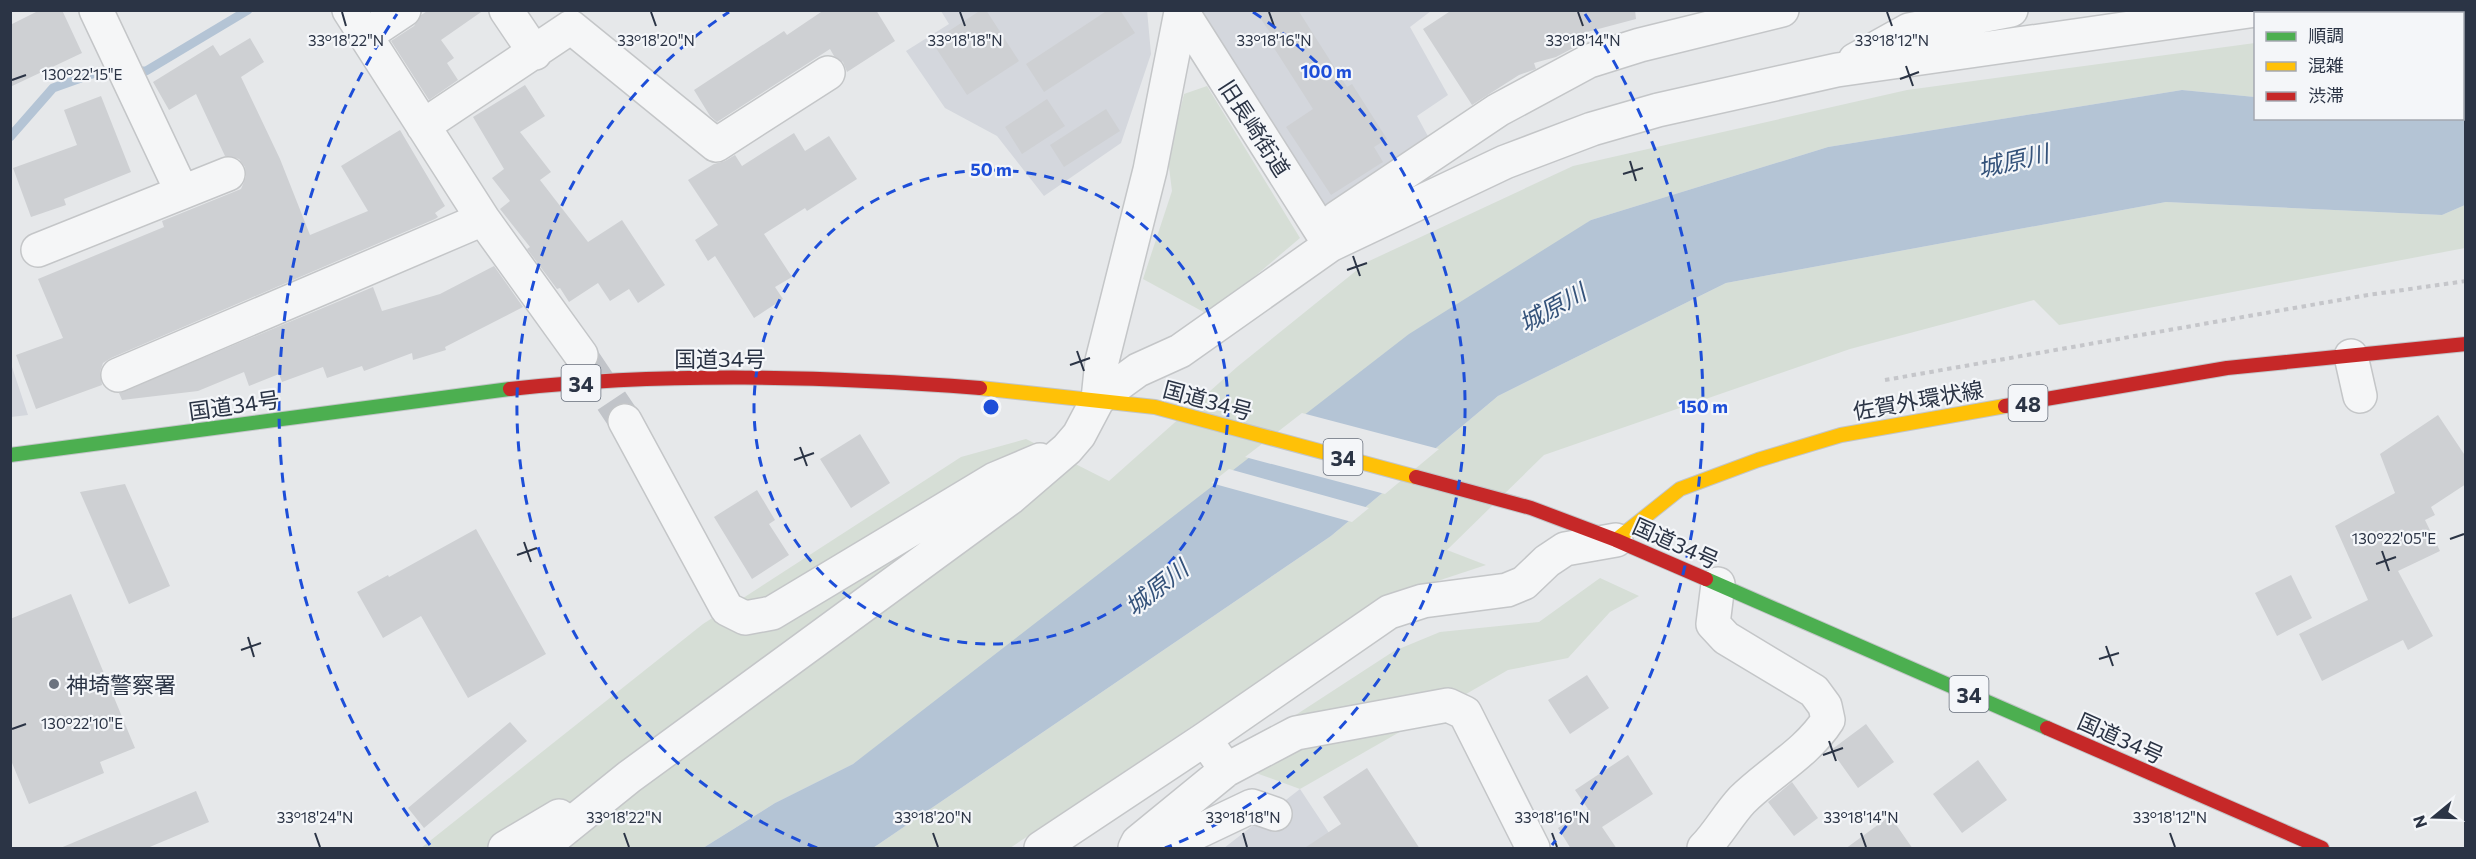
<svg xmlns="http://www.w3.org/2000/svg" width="2476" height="859" font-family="Commissioner,'Noto Sans JP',sans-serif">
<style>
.built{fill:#d4d7dd}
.green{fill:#d6ded6}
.water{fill:#b4c4d5}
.pier{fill:#e6e8ea}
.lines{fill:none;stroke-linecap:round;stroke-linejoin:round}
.stream{stroke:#b4c4d5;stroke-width:9}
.building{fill:#ced0d3}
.street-tunnel{stroke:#c1c4c9;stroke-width:33;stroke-dasharray:33 16;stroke-linecap:butt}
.street-casing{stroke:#c4c6c8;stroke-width:36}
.fast-casing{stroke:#c2c5c8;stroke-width:16}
.slow-casing{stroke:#c2c5c8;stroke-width:16}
.jam-casing{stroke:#c2c5c8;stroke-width:16}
.path{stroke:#c5c6ca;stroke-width:4;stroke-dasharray:4.5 4.5;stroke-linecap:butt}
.street{stroke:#f5f6f7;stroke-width:33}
.fast{stroke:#4caf50;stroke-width:14}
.slow{stroke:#ffc107;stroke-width:14}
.jam{stroke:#c62828;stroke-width:14}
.ticks{fill:none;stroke:#2b3445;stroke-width:2}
.ring{fill:none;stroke:#1d4ed8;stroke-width:3;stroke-dasharray:10 8}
.poi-dot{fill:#6c737f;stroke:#f4f6f9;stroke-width:2}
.labels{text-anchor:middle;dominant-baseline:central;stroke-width:4.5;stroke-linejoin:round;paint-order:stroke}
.shield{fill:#f4f6f9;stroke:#676e7b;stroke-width:1.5}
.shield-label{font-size:21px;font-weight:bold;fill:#2b3445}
.street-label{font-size:22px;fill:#2b3445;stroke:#f4f6f9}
.poi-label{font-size:22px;fill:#2b3445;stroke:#f4f6f9;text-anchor:start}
.water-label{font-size:24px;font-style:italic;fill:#34527a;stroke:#f4f6f9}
.ticks-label{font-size:15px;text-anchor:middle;fill:#2b3445;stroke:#f4f6f9;stroke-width:4.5;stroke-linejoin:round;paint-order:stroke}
.centre{fill:#1d4ed8;stroke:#f4f6f9;stroke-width:3}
.ring-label{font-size:18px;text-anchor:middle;font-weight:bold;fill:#1d4ed8;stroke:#f4f6f9;stroke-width:4.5;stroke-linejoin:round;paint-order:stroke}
</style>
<rect width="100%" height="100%" fill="#e6e8ea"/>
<path class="built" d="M1147,10L1151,54L1121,143L1044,196L997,136L945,108L906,51L949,24L941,11Z
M1198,11H1431L1410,27L1448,95L1417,116L1430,140L1325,209Z
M11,364L28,415L11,417Z
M1300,789L1339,848H1224Z"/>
<path class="green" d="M2255,43V97L2182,90L1828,147L1591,220L853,764L775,803L703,848H421L703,624L961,457L1026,439L1109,481L1237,367L1367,262L1573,166L1907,90Z
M1207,86L1300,238L1209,315L1143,279L1172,191L1168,159L1184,94Z
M2166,202L2442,215L2465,205V248L2059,325L2034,300L1850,349L1544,455L1447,550L1486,565L1380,600L1010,848H873L1331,536L1498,396L1726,283Z
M1600,578L1639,596L1610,612L1568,658L1508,670L1300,789L1256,773L1288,720L1394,651L1440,632L1539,622Z"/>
<path class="water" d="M2182,90L2255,97L2256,118H2462L2463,109L2465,108V205L2442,215L2166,202L1726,283L1498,396L1331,536L873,848H703L775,803L853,764L1409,334L1591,220L1828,147Z"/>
<path class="pier" d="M1302,413L1439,449L1385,494L1245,457Z
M1229,469L1369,508L1352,522L1211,483Z"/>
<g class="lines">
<path class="stream" d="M132,71H146L248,10
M10,137L53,88L95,73L118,72"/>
</g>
<path class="building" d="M40,10H62L82,53L10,87V25Z
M429,10H484L441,40L454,58L447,63L458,80L429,100L391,41L414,26L421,15Z
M824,10H876L895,41L847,72L843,62L834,56L830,49L717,122L710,116L694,90L784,31L787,35Z
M981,10H986L1019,61L967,95L932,42Z
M1108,10H1120L1135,33L1044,92L1026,64Z
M1255,10H1298L1347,87L1352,84L1387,139L1374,147L1383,162L1331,195L1286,127L1313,109L1274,48L1278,45Z
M1452,10H1635L1636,19L1572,36L1575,47L1556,57L1534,63L1536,69L1519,75L1472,105L1423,29Z
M250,38L264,62L241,77L280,159L310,235L368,211L341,166L400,130L445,206L435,213L438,217L435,219L111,358L103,363L100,372L102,385L36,409L16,355L63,338L38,279L164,227L162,221L241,189L246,177L245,167L239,159L225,156L196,94L169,110L153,82L213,45L220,56Z
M525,85L545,116L520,132L551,172L540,180L588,242L622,220L665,285L638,303L629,289L610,301L598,283L569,302L560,288L557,289L527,249L530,247L500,209L510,201L492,178L504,169L473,117Z
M101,96L131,172L64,199L66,205L31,217L13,168L77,145L64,110Z
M1047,99L1065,126L1022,154L1005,127Z
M1106,109L1120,131L1064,167L1050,145Z
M794,133L805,151L829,136L857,179L807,211L805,208L764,234L792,277L775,287L783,299L754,318L715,256L708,261L695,240L718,225L688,180L714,164L725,161L735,155L742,166Z
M494,266L523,307L445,347L446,350L413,360L412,353L364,371L362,366L327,378L323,367L282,382L279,374L249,386L244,372L198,391L122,400L119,393L373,287L382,311L440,294Z
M2438,415L2466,457V484L2431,507L2435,515L2425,520L2440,551L2398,571L2433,636L2408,650L2403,640L2322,681L2299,634L2368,600L2335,526L2395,493L2380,454Z
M860,434L890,483L851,508L820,459Z
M125,484L170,586L129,604L80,492Z
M757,490L775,520L769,524L789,555L752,579L714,517Z
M476,529L546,654L468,698L421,616L383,638L357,592L388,575L389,577Z
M2291,575L2312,618L2277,636L2255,593Z
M71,594L135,748L100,762L104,773L29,804L10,758V619Z
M1587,675L1609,708L1570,734L1548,700Z
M510,722L527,741L424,828L408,808Z
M1866,724L1894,762L1858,788L1831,750Z
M1628,755L1653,794L1602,827L1617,849H1571L1558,828L1588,809L1575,790Z
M1978,760L2007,800L1962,833L1933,794Z
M1367,768L1420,849H1303L1341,824L1323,797Z
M1792,782L1818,818L1794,836L1768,802Z
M196,791L209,822L145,849H58Z
M1890,816L1913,849H1845Z"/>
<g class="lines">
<path class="street-tunnel" d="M584,360L625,421"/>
<g class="street-casing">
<path id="street" d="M96,10L182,192
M349,10L483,219L581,355
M506,10L535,53
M1181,10L1330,245
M365,36L404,10
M1855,60L1909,30L2011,10
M423,126L571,27L716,145L828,73
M1330,245L1337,218L1498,110L1589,61L1640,45L1782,10
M38,250L228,174
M2351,356L2360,396
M118,375L483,219
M1098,399L1102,361L1150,170L1181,12
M625,421L727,609L745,618L772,613L995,479L1040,460
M1205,739L1226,770L1296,733L1448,705L1465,713L1533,848
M505,848L559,816
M541,848L629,777L1010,498L1067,449L1079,435L1098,399L1138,370L1180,351L1330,245L1505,162L1592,129L1658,110L1837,70L2256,10
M1041,848L1205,739L1389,612L1423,601L1507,590L1524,583L1547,561L1565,549L1616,540
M1135,848L1138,842L1226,770
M1174,848L1193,834L1252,806L1275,814
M1704,848C1718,834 1728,815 1742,800C1769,773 1807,753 1828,720L1825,706L1814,691L1726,638L1713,624L1718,584"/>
</g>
<g class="fast-casing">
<path id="fast" d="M10,455L510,389
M1706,579L2047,728"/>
</g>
<g class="slow-casing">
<path id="slow" d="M980,388L1155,407L1416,477
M1616,540L1680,489L1758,460L1841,435L2005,406"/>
</g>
<g class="jam-casing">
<path id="jam" d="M510,389C666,372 824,376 980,388
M2005,406L2227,368L2466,344
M1416,477L1531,508L1616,540L1706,579
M2047,728L2322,848"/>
</g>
<path class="path" d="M1885,380L2368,295L2466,281"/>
<use href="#street" class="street"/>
<use href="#fast" class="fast"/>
<use href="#slow" class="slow"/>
<use href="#jam" class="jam"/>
</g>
<path class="ticks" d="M342,12L346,26M651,12L656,26M960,12L965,26M1269,12L1274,26M1578,12L1583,26M1887,12L1892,26M1906,66L1913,86M1900,79L1919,72M12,80L26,75M1630,161L1636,181M1623,174L1643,168M1353,256L1360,276M1347,270L1367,263M1077,351L1084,371M1070,365L1090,358M800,447L807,466M794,460L814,453M2450,539L2464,534M524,542L531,562M2382,551L2389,571M517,555L537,548M2376,564L2396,557M248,637L254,657M2106,646L2113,666M241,650L261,643M2099,659L2119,653M12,729L26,724M1829,741L1836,761M1823,755L1843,748M315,833L320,847M624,833L629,847M933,833L938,847M1243,833L1247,847M1552,833L1557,847M1861,833L1866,847M2170,833L2175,847"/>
<g class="ring">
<circle cx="991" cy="407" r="237"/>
<path d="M817 848A474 474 0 0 1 729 12M1253 12A474 474 0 0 1 1165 848"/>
<path d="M430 845A712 712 0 0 1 397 14M1585 14A712 712 0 0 1 1552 845"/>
</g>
<circle class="poi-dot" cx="54" cy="684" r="6"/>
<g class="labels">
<g class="shield">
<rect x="561.5" y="365" width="39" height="36" rx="4.5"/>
<rect x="2008.5" y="385" width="39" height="36" rx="4.5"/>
<rect x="1323.5" y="439" width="39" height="36" rx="4.5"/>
<rect x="1949.5" y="676" width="39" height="36" rx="4.5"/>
</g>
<g class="shield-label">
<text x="581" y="383">34</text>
<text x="2028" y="403">48</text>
<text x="1343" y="457">34</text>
<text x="1969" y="694">34</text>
</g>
<g class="street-label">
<text transform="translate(1255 128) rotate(57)">旧長崎街道</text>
<text x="720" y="358">国道34号</text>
<text transform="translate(1208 400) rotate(15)">国道34号</text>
<text transform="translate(1918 400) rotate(-10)">佐賀外環状線</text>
<text transform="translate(234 405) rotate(-8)">国道34号</text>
<text transform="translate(1676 543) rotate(24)">国道34号</text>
<text transform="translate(2121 738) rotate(24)">国道34号</text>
</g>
<g class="poi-label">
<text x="66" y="684">神埼警察署</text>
</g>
<g class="water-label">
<text transform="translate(2013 160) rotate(-13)">城原川</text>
<text transform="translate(1552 307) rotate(-29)">城原川</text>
<text transform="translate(1156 587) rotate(-38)">城原川</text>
</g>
</g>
<g class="ticks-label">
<text x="346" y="46">33°18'22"N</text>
<text x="656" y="46">33°18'20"N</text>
<text x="1892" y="46">33°18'12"N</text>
<text x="965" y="46">33°18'18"N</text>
<text x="1274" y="46">33°18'16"N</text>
<text x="1583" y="46">33°18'14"N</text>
<text x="82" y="80">130°22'15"E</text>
<text x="2394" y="544">130°22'05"E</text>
<text x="82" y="729">130°22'10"E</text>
<text x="315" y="823">33°18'24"N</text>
<text x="624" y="823">33°18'22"N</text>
<text x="933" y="823">33°18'20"N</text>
<text x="1243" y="823">33°18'18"N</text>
<text x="1552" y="823">33°18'16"N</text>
<text x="1861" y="823">33°18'14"N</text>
<text x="2170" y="823">33°18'12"N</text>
</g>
<circle cx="991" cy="407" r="9" class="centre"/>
<g class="ring-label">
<text x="1326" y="78">100 m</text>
<text x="991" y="176">50 m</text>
<text x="1703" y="413">150 m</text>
</g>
<rect width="2476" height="859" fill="none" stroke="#2b3445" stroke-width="24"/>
<rect x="2254" y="12" width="210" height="108" fill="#f4f6f9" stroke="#a4a8b1" stroke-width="1.5"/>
<rect x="2266" y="32" width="30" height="9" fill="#4caf50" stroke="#a4a8b1" stroke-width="1.5"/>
<text x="2308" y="42" font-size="18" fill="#2b3445">順調</text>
<rect x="2266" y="62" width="30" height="9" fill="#ffc107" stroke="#a4a8b1" stroke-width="1.5"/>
<text x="2308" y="72" font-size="18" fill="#2b3445">混雑</text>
<rect x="2266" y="92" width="30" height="9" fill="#c62828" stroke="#a4a8b1" stroke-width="1.5"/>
<text x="2308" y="102" font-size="18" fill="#2b3445">渋滞</text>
<g transform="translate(2434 817) rotate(251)" stroke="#f4f6f9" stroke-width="4.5" paint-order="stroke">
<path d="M0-4.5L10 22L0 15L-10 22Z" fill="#2b3445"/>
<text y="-9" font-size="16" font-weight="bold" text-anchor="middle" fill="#2b3445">N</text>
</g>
</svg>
